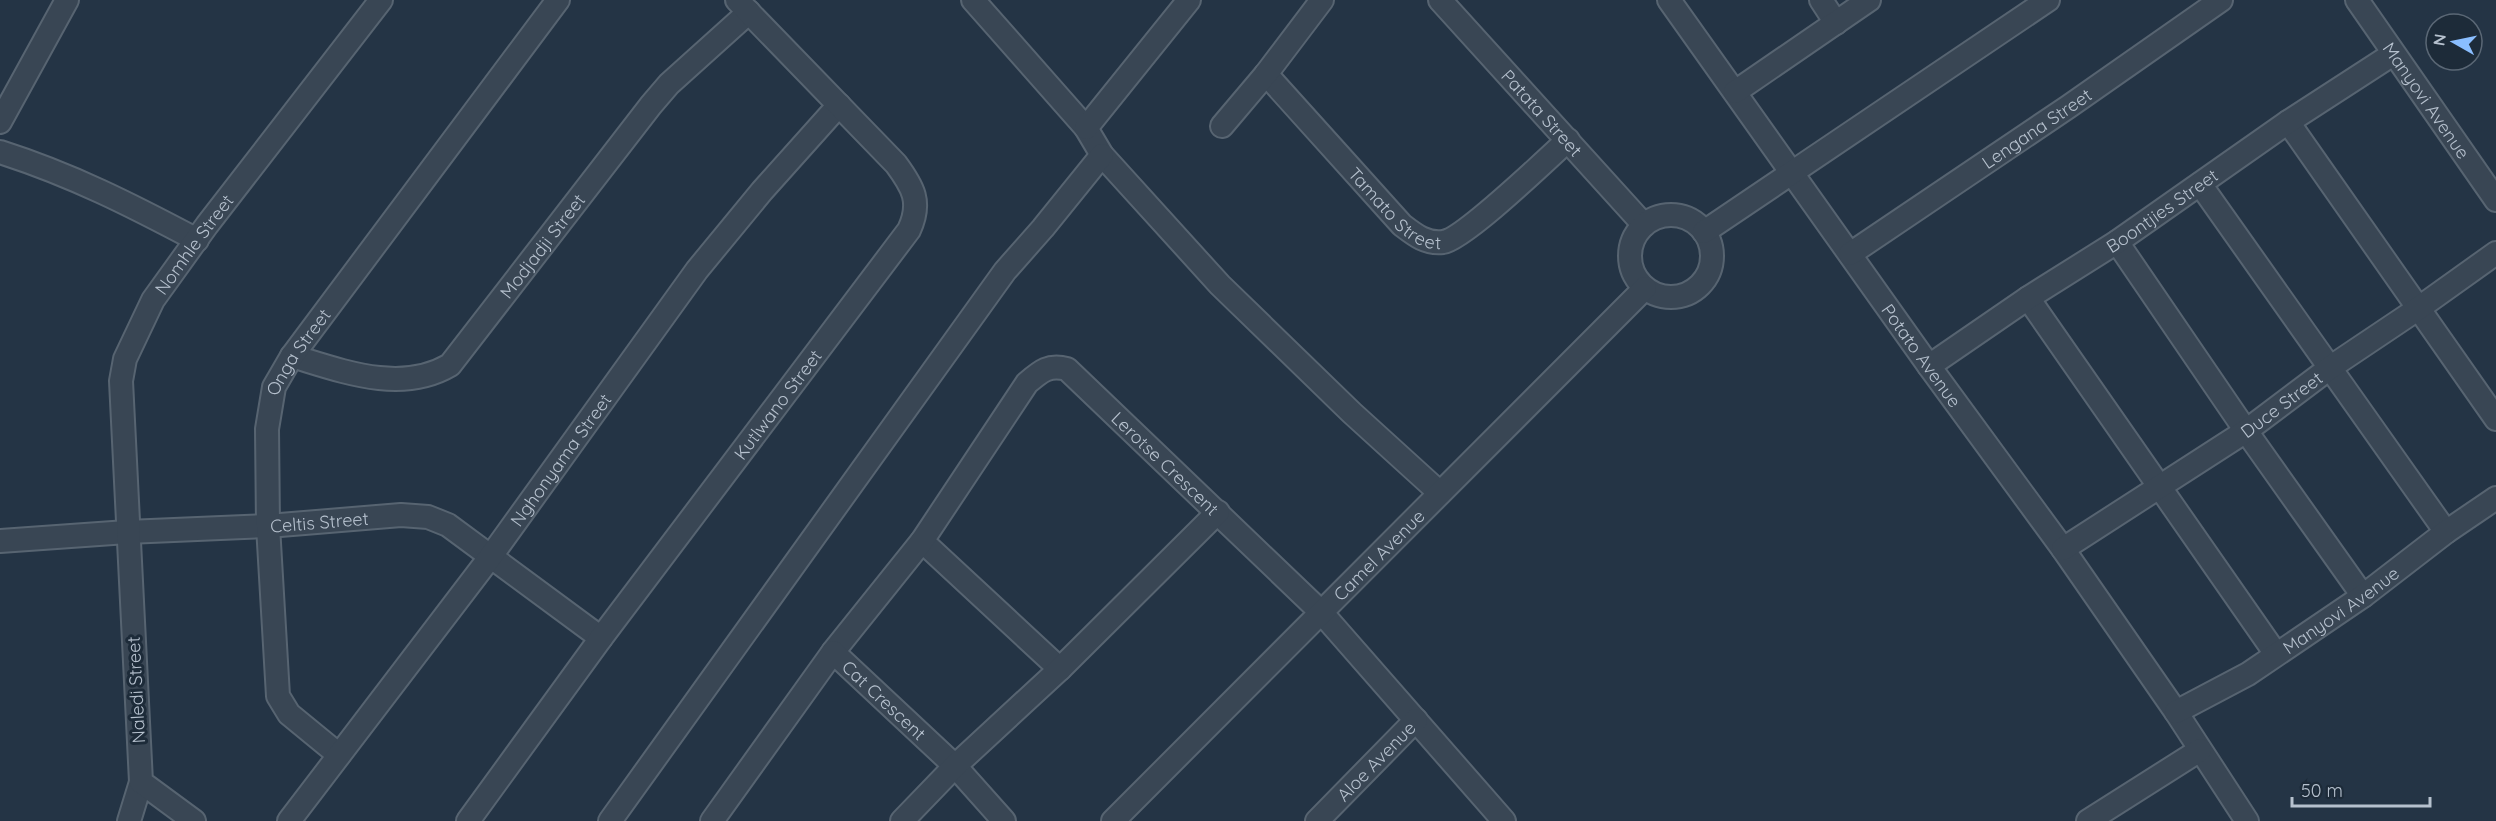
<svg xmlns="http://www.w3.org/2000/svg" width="2496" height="821" font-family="Quicksand,sans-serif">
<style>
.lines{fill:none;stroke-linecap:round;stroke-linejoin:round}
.minor-casing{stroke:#576471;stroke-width:26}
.minor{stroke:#394654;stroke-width:22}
.labels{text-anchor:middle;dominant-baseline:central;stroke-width:6;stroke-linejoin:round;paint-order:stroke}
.street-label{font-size:18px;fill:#b6c1ce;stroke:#1d2b39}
</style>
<rect width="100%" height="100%" fill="#243445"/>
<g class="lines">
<g class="minor-casing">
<g id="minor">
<path d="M973,0L1086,128L1102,155L1220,285L1352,413L1440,493"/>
<path id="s1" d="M1440,0L1644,225"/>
<path id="s2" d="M1669,0L1929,366L2063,549L2176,712L2247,821"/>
<path d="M1821,0L1836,23"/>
<path id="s3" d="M2357,0L2496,200"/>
<path id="s4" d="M1266,74L1402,225C1415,235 1426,244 1443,242C1464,239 1547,159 1568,140"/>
<path d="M1735,92L1869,0"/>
<path d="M0,122L67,0"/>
<path d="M2288,122L2496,419"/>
<path d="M1222,126L1266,74L1322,0"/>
<path d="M1086,128L1189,0"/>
<path d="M0,152C72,175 131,205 197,240"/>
<path d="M2200,184L2446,532"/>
<circle cx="1671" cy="256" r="41"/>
<path d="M1704,232L2048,0"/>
<path d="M2117,242L2246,431L2363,596"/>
<path id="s5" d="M1850,254L2068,107L2221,0"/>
<path d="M2028,298L2276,654"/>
<path id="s6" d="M292,356C342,371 401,394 450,365L651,105L669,84L749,12"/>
<path id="s7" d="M1929,366L2028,298L2117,242L2288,122L2393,54"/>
<path id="s8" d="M0,541L127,532L268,526L401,515L428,517L448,525L601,638"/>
<path d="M922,541L1060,669"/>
<path id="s9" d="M2063,549L2246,431L2331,367L2419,308L2496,253"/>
<path id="s10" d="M833,652L922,541L1027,383C1041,371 1049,364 1067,369L1321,612L1504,821"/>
<path id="s11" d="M2176,712L2248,674L2363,596L2446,532L2496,498"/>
<path id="s12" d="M339,755L289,714L278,696L268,526L267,429L274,387L292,356L558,0"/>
<path d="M129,821L141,782"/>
<path id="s13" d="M194,821L141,782L121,381L125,359L153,300L207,225L381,0"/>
<path id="s14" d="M289,821L491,556L697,270L762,191L839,105"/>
<path id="s15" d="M468,821L601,638L909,230C922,202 913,187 896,164L737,0"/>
<path d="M610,821L1005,271L1043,228L1102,155"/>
<path id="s16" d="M712,821L833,652L955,766L1004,821"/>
<path d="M902,821L955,766L1060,669L1218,512"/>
<path id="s17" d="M1113,821L1645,288"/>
<path id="s18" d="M1317,821L1416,720"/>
<path d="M2088,821L2200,750"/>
</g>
</g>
<use href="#minor" class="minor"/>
</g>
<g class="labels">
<g class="street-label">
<text stroke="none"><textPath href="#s3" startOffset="122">Manyovi Avenue</textPath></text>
<text stroke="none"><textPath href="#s1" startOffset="152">Patata Street</textPath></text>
<text stroke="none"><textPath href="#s5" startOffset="225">Lengana Street</textPath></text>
<text stroke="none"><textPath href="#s4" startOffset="188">Tamato Street</textPath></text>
<text stroke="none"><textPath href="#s7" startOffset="280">Boontjies Street</textPath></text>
<text stroke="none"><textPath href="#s13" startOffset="624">Nomhle Street</textPath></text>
<text stroke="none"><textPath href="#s6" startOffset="314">Modjadji Street</textPath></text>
<text stroke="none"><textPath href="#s12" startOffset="438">Onga Street</textPath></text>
<text stroke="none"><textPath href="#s2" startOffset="436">Potato Avenue</textPath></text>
<text stroke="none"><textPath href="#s15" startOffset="519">Kutlwano Street</textPath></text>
<text stroke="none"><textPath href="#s9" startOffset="262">Duce Street</textPath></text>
<text stroke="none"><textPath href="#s14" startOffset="452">Nghonyama Street</textPath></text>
<text stroke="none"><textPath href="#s10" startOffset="513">Lerotse Crescent</textPath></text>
<text stroke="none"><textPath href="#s8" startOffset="320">Celtis Street</textPath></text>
<text stroke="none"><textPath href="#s17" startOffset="376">Camel Avenue</textPath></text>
<text stroke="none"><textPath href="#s11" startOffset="194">Manyovi Avenue</textPath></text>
<text transform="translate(136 690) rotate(-93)">Naledi Street</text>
<text stroke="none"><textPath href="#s16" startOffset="278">Cat Crescent</textPath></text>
<text stroke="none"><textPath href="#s18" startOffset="84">Aloe Avenue</textPath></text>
</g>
</g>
<g transform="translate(2454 42) rotate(279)"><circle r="28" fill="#1d2b39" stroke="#5a6775" stroke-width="1.5"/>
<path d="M0-4.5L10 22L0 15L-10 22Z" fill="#8abeff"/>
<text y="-9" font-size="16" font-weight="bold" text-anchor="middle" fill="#b6c1ce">N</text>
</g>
<path d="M2292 797v9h138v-9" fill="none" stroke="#b6c1ce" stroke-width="3"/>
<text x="2301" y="797" font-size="18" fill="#b6c1ce" stroke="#1d2b39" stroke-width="4.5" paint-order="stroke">50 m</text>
</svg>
